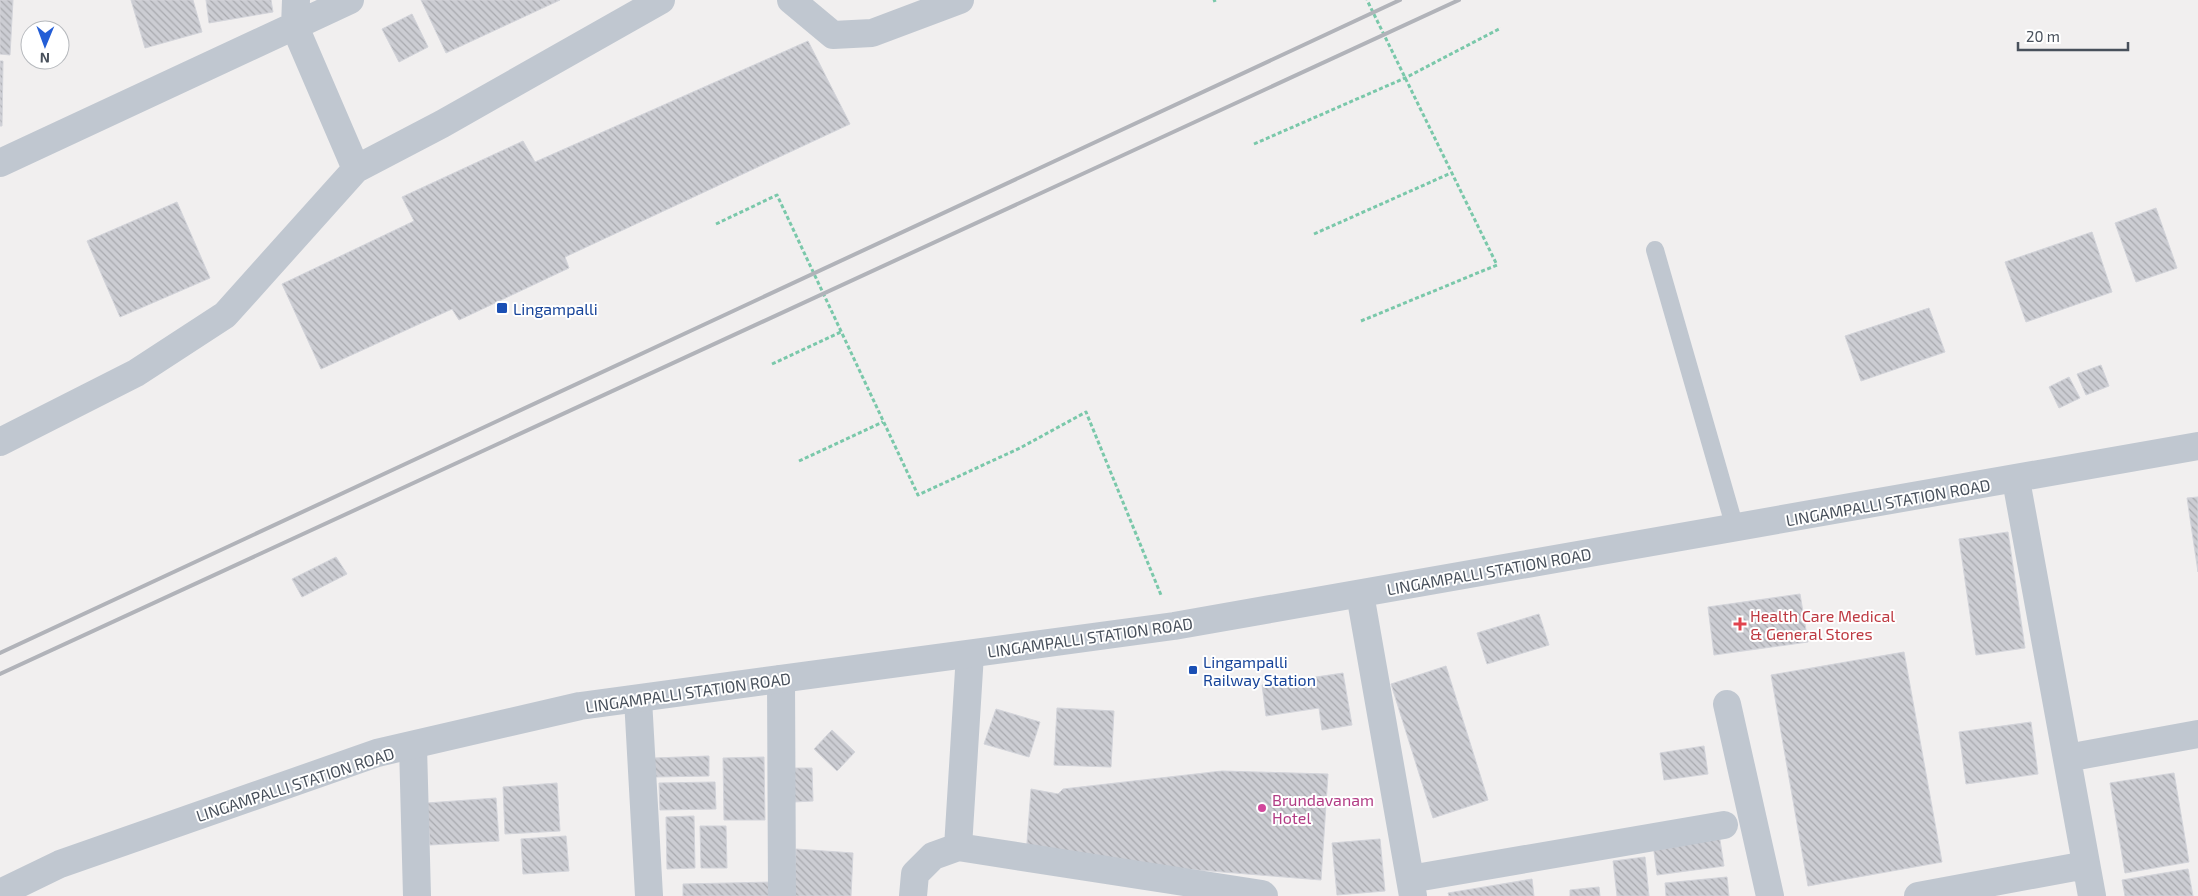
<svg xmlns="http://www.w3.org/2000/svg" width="2198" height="896" font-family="'Exo 2',sans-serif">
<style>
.building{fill:url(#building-back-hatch);stroke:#d3d4da}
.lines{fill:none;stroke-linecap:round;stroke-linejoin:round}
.path{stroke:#7ac8aa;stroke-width:3;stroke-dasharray:4 2.5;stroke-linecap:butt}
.service{stroke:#c0c7d0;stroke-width:18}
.minor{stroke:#c0c7d0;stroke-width:28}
.tertiary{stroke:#c0c7d0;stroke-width:28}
.rail{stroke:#b1b3b9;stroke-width:4}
.transit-dot{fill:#1a4fb4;stroke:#fff;stroke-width:2}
.health-dot{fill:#e0444e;stroke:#fff;stroke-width:2}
.hotel-dot{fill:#d1479c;stroke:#fff;stroke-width:2}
.labels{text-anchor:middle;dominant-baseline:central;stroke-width:4;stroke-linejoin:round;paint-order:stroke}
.transit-label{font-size:16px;fill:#164399;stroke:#fff;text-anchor:start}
.street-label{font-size:16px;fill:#48505b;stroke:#fff}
.health-label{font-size:16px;fill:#be3a42;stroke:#fff;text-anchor:start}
.hotel-label{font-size:16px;fill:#b23c85;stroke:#fff;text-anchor:start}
</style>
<defs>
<pattern id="building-back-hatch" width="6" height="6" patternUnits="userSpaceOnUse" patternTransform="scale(1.25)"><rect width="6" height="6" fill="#cccdd3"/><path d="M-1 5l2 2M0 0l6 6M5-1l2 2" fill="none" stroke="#a8a9ae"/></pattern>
</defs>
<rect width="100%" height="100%" fill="#f1efef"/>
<path class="building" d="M0,0H13L10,55L0,54Z
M131,0H193L202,32L145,48Z
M206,0H271L273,12L209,23Z
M421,0H560L446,53Z
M412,14L428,47L399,62L382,29Z
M808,41L850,124L565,257L569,268L459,320L452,309L321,369L282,284L414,221L402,197L523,141L535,162Z
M0,61H3L2,126H0Z
M177,202L210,278L120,317L87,241Z
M2156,208L2177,268L2136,282L2115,223Z
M2092,232L2112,292L2026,322L2005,262Z
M1929,308L1945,352L1861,381L1845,336Z
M2101,365L2109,386L2086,395L2077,374Z
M2069,377L2080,398L2059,408L2049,387Z
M2198,497V572L2187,498Z
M2008,532L2025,648L1976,655L1959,539Z
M336,557L347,574L302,597L292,579Z
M1800,594L1808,642L1714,655L1708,607Z
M1539,614L1549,645L1487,664L1477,633Z
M1904,652L1942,862L1808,886L1771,675Z
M1446,666L1488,800L1433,818L1391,684Z
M1343,673L1352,725L1322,730L1319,708L1266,716L1262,685Z
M1057,708L1114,711L1111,767L1054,765Z
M996,709L1040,722L1029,757L984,744Z
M2031,722L2038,774L1966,784L1959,732Z
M832,730L855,752L837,771L814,749Z
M1704,746L1708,774L1664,780L1660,753Z
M709,756V776L654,777V758Z
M764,757L765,820H724L723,758Z
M793,768H812L813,801L793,802Z
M1222,771L1328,774L1321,880L1026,856L1031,789L1058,794L1063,789Z
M2174,773L2189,862L2125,873L2110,783Z
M715,782L716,809L660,810L659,783Z
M557,783L560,831L505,834L503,787Z
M496,798L499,841L430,845L427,803Z
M694,816L695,868L667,869L666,817Z
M700,826H726L727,868H701Z
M1719,834L1724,866L1657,875L1653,844Z
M566,836L569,871L523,874L521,839Z
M1380,839L1385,891L1337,895L1332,843Z
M796,849L853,853L851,896H794Z
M1645,857L1649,896H1617L1613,861Z
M2188,869L2193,896H2125L2122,880Z
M1727,877L1729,896H1666L1665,883Z
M1532,879L1534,896H1449L1448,893Z
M773,882L774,896H683V884Z
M1599,887L1600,896H1570V890Z"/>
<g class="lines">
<path class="path" d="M1213,1L1216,0
M1254,144L1405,78L1501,28
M716,224L777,195L918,495L1020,448L1086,412L1161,595
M1314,234L1451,173
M1361,321L1497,265L1367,0
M772,364L841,332
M799,461L883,422"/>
<path class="service" d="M1655,250L1735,528"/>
<path class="minor" d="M296,0L295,27L356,169
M791,0L833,35L872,33L960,0
M0,163L350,0
M0,442L136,373L225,315L356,169L442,124L661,0
M2016,480L2092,896
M1360,594L1413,896
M781,679L782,896
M638,699L649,896
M1727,704L1770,896
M413,746L417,896
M2067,758L2198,734
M958,847L970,654
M1410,879L1724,825
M913,896L915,874L933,856L958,847L1262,894L1264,896
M1918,896L2086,865"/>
<path class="tertiary" d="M0,893L60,864L377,753L580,706L1174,626L2198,446"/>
<path class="rail" d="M0,653L1400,0
M0,674L1459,0"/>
</g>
<g class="transit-dot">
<rect x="496" y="302" width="12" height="12" rx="2.5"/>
<rect x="1188" y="665" width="10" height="10" rx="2.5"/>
</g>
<path class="health-dot" d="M1737.5 616.5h5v5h5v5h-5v5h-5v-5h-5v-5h5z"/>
<circle class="hotel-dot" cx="1262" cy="808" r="5"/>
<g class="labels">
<g class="transit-label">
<text x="513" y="308">Lingampalli</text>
<text x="1203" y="661">Lingampalli<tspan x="1203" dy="18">Railway Station</tspan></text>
</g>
<g class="street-label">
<text transform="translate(1888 502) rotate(-10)">LINGAMPALLI STATION ROAD</text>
<text transform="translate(1489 571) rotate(-10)">LINGAMPALLI STATION ROAD</text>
<text transform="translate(1090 637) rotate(-8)">LINGAMPALLI STATION ROAD</text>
<text transform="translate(688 692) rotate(-8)">LINGAMPALLI STATION ROAD</text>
<text transform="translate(295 784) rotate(-18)">LINGAMPALLI STATION ROAD</text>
</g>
<g class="health-label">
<text x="1750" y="615">Health Care Medical<tspan x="1750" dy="18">&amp; General Stores</tspan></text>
</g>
<g class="hotel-label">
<text x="1272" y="799">Brundavanam<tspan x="1272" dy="18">Hotel</tspan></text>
</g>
</g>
<g transform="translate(45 45) rotate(181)"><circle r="24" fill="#ffffff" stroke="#b6b9bd"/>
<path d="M0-4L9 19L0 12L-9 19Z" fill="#245ed6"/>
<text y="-8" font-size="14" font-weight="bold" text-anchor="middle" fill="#48505b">N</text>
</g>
<path d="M2018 42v8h110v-8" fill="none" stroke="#48505b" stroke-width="2.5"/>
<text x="2026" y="42" font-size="15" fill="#48505b" stroke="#ffffff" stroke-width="4" paint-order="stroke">20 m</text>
</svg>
